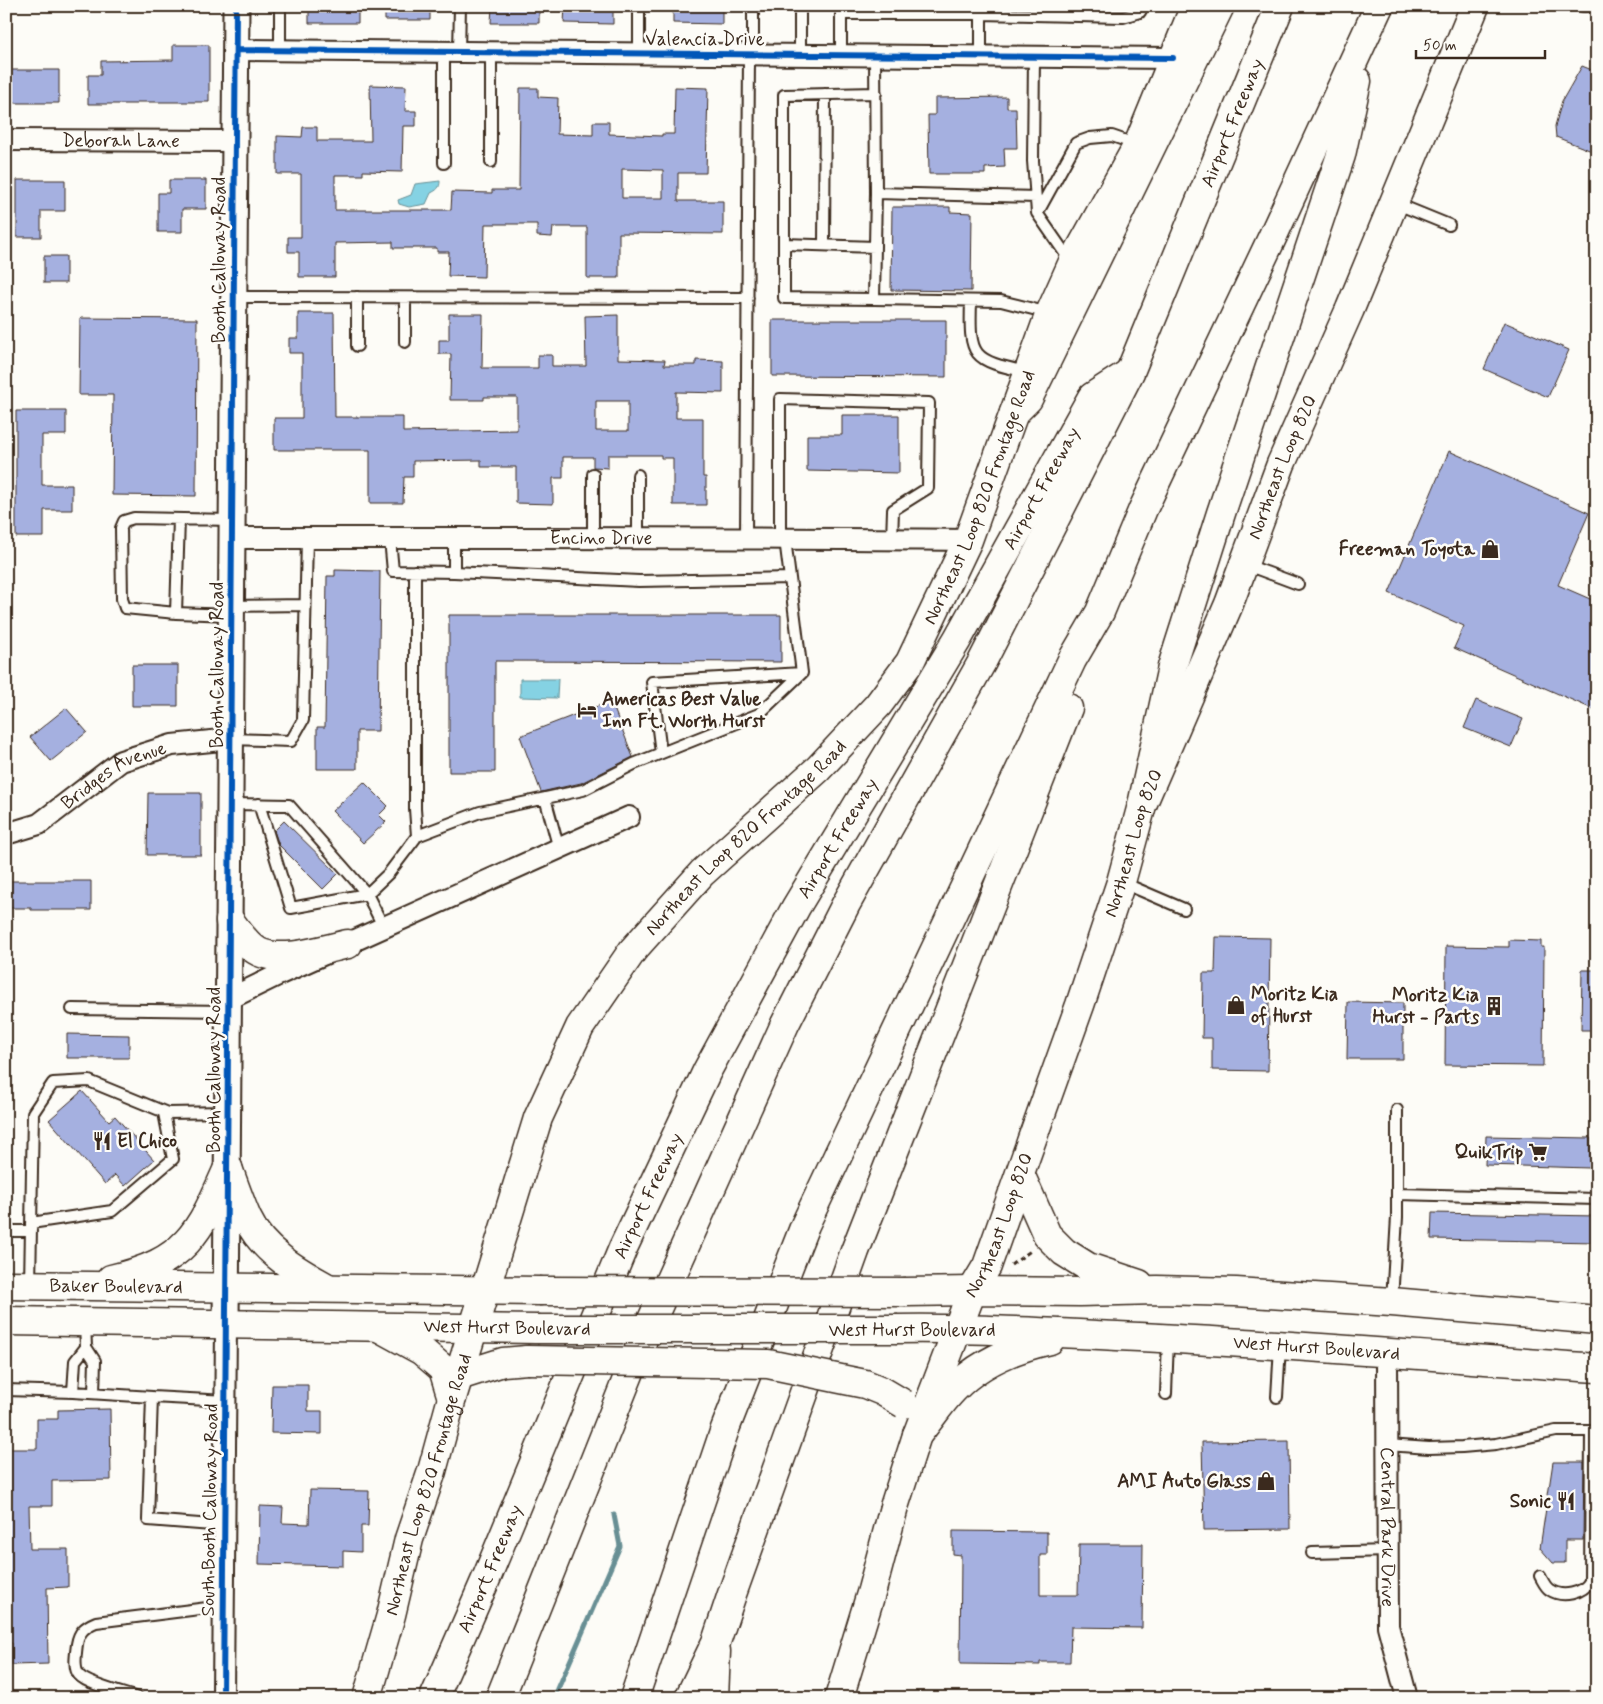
<svg xmlns="http://www.w3.org/2000/svg" width="1603" height="1704" font-family="Mynerve,sans-serif">
<style>
.water{fill:#85d2e3;stroke:#678f94}
.lines{fill:none;stroke-linecap:round;stroke-linejoin:round}
.stream{stroke:#678f94;stroke-width:5}
.building{fill:#a5b0e0;stroke:#3b2a1e;fill-rule:evenodd}
.service-casing{stroke:#3b2a1e;stroke-width:14}
.minor-casing{stroke:#3b2a1e;stroke-width:24}
.tertiary-casing{stroke:#3b2a1e;stroke-width:29}
.secondary-casing{stroke:#3b2a1e;stroke-width:31}
.primary-casing{stroke:#3b2a1e;stroke-width:31}
.motorway-casing{stroke:#3b2a1e;stroke-width:31}
.path{stroke:#3b2a1e;stroke-width:3;stroke-dasharray:5 4;stroke-linecap:butt}
.service{stroke:#fdfcf7;stroke-width:10}
.minor{stroke:#fdfcf7;stroke-width:20}
.tertiary{stroke:#fdfcf7;stroke-width:25}
.secondary{stroke:#fdfcf7;stroke-width:28}
.primary{stroke:#fdfcf7;stroke-width:28}
.motorway{stroke:#fdfcf7;stroke-width:28}
.secondary-bridge-casing{stroke:#3b2a1e;stroke-width:31;stroke-linecap:butt}
.primary-bridge-casing{stroke:#3b2a1e;stroke-width:31;stroke-linecap:butt}
.secondary-bridge{stroke:#fdfcf7;stroke-width:28}
.primary-bridge{stroke:#fdfcf7;stroke-width:28}
.cycleway-casing{stroke:#fdfcf7;stroke-width:9}
.cycleway{stroke:#0057b8;stroke-width:6}
.labels{text-anchor:middle;dominant-baseline:central;stroke-width:5;stroke-linejoin:round;paint-order:stroke}
.street-label{font-size:19px;fill:#3b2a1e;stroke:#fdfcf7}
.poi-label{font-size:19px;font-weight:bold;fill:#3b2a1e;stroke:#fdfcf7;text-anchor:end}
</style>
<rect width="100%" height="100%" fill="#fdfcf7"/>
<filter id="ink" filterUnits="userSpaceOnUse"><feTurbulence type="fractalNoise" baseFrequency=".02" numOctaves="2"/><feDisplacementMap in="SourceGraphic" scale="10" xChannelSelector="R" yChannelSelector="G"/><feConvolveMatrix kernelMatrix="1 2 1 2 8 2 1 2 1" color-interpolation-filters="sRGB"/></filter>
<g filter="url(#ink)">
<path class="water" d="M440,181C440,188 437,190 431,193L426,204L409,207L399,204L398,200L411,195L415,184Z
M520,679H558L557,698L520,697Z"/>
<g class="lines">
<path class="stream" d="M554,1698L620,1546L614,1515"/>
</g>
<path class="building" d="M309,6H358V23H309Z
M385,6H430V20H385Z
M492,6H539V23H491Z
M565,6H613V24L564,23Z
M673,6H722V24L673,23Z
M173,45H209V102H137V104H88V75H101V61L173,60Z
M1582,66L1597,72V153L1556,137L1555,126L1562,101Z
M6,70H59V103H6Z
M370,85L406,86L405,111H416V126H403L402,172L363,171V175H335V210H451L452,192L492,193V190H519L520,88H538V97L558,98L557,134L593,135V122H609V134L662,136V134H674L675,87L708,88L706,173H678V201H723V234L619,233V278H587V227H553L552,237L537,236V224H485L484,277L448,276L449,252H437V248H393V242L335,243V277H299V252H288V237H301V174H277V136L302,137L303,127H317V141H371ZM622,169L663,170V198H622Z
M1007,97V108H1016L1017,148H1004L1005,167L985,168V174H929L928,115H935V98Z
M17,180H65V211H41V237H17Z
M169,180H206V209H182V232H158V193H169Z
M892,207H950V212L972,213L971,291L891,290Z
M44,256H66V283H44Z
M298,313H334L335,417H403V432L517,430V397H484V400H450L451,354H439V340H449V314H483L482,368H538V355H552V366H586L585,316L618,315V359L665,360L664,365H696V360L723,361V393L676,392V418H703V477H706V505H673V458H661V455H608V468L593,467V457H563V478H553V504L516,503V467H481V460L413,461V477H404L403,503H370V450H274V418H302V353H289V338H298ZM596,401H628V431H596Z
M80,318L197,319L196,496L112,495L113,395H79Z
M772,320H946V377L772,376Z
M1504,322L1569,350L1548,397L1484,369Z
M16,411H66V435H42V485H72V510H44V537H16Z
M842,415H899V473L807,471V435H842Z
M1449,451L1589,513L1558,585L1597,602V711L1454,648L1464,626L1389,593Z
M335,570L380,571L378,731H357V769H317V727H325L327,576H335Z
M449,615H781V662L495,661V772H449Z
M132,665H178V706H132Z
M1476,700L1523,719L1511,747L1464,728Z
M611,701L633,757L581,783L541,792L520,736Z
M66,708L87,732L51,761L30,737Z
M364,782L388,806L379,815L386,822L363,843L332,811Z
M148,793H201V855H147Z
M284,821L338,874L323,889L279,845L274,831Z
M6,881H91V910H31V908H6Z
M1216,937L1270,938L1268,1071L1212,1070V1038H1202L1203,973H1215Z
M1509,940L1541,941V947H1544L1543,1066L1445,1065L1446,946L1509,947Z
M1582,970H1597V1030H1581Z
M1348,1002L1403,1003V1059H1347Z
M67,1034L129,1035V1058H67Z
M82,1091L109,1121L115,1116L154,1160L125,1186L115,1175L105,1184L49,1120Z
M1486,1136L1590,1138V1168L1485,1165Z
M1432,1213L1597,1216V1242L1431,1239Z
M272,1385H308V1411H322V1434L271,1433Z
M110,1409L111,1480L52,1481V1506H29L30,1549H68V1587L47,1588L48,1664L12,1665V1643H6V1449H37V1419H58V1410Z
M1289,1441L1290,1529L1204,1530L1202,1442Z
M1553,1462H1584L1583,1540H1565V1563H1553L1540,1548Z
M310,1490L369,1491L368,1526H361V1552L343,1551V1566L259,1564L260,1506L283,1507L282,1523L309,1524Z
M953,1531L1047,1532V1555H1040V1595H1078L1079,1544H1143L1142,1628L1071,1627L1070,1662H1040V1665L960,1664L961,1555L953,1554Z"/>
<g class="lines">
<g class="service-casing">
<path id="service" d="M639,6V53
M753,6V54
M800,6V55
M841,6V55
M1583,6H1587
M841,14H981L1123,17L1140,12L1143,6
M280,50V6
M459,52L460,6
M491,52V162
M875,55L876,193L874,299L1001,301L1049,313
M981,56V6
M1034,56L1033,161L1037,213L1071,262
M444,163V52
M876,193L1036,197
M1395,203L1449,225
M1038,212L1076,143L1090,138L1112,136L1138,145
M784,244L875,247
M824,245L825,94
M234,297L748,298
M405,298V342
M874,299L784,298V95L876,93
M971,301C969,358 972,360 1027,372
M357,346V297
M593,474V537
M638,537V475
M746,538L749,54
M390,539L393,571L454,572V539
M780,539V399L929,403L928,488L893,510L892,540
M1244,564L1298,584
M415,571V809L417,836L480,812L583,790L634,764L759,714L802,673L785,539
M454,572L639,581L789,578
M232,606L305,605
M176,613L179,519
M232,615L176,613L125,608L122,599L121,528L124,521L134,518L232,520
M231,739L291,741L303,720L307,538
M661,753L652,682L802,673
M545,798L559,849
M231,804L289,805L367,894
M259,804L291,908L367,894
M1121,882L1184,909
M384,928L367,894L389,873L417,836
M72,1009L228,1011
M1397,1194L1597,1199
M31,1223L112,1211L173,1159L164,1113
M6,1231H31
M30,1285L33,1113L53,1083L89,1081L167,1113L228,1112
M1392,1301L1397,1217V1110
M85,1323L86,1347L95,1361L94,1393
M6,1390L73,1392L152,1397
M73,1392L75,1361L86,1347
M1166,1394L1168,1339
M1277,1397L1280,1346
M1387,1445L1429,1448L1462,1447L1496,1444L1556,1431H1597
M225,1526L148,1520L152,1397L227,1401
M1312,1553L1388,1551
M1540,1576C1543,1581 1545,1587 1550,1590C1562,1598 1583,1594 1590,1581L1591,1431
M138,1698C126,1694 86,1684 79,1675C73,1668 76,1653 77,1644C79,1632 84,1627 96,1622L223,1606"/>
</g>
<g class="minor-casing">
<g id="minor">
<path d="M236,50L1173,58"/>
<path id="s1" d="M6,140L235,141"/>
<path id="s2" d="M232,538C478,538 723,537 968,540"/>
<path id="s3" d="M6,834L39,824L121,761L172,745L231,739"/>
<path d="M229,999L280,974L629,817"/>
<path id="s4" d="M1387,1353L1388,1626L1407,1698"/>
<path d="M223,1698L226,1324"/>
</g>
</g>
<g class="tertiary-casing">
<path id="tertiary" d="M226,1324L236,6"/>
</g>
<g class="secondary-casing">
<g id="secondary">
<path d="M230,921C238,931 247,946 259,952C283,963 324,949 348,944"/>
<path d="M459,1376L503,1362L527,1360"/>
<path id="s5" d="M367,1698L391,1615L409,1539L432,1471L452,1398L538,1118L580,1027L633,950L702,873L818,769L878,705L910,662L968,540L1050,313L1072,264L1138,145L1195,6"/>
<path id="s6" d="M839,1698L872,1590L894,1507L917,1435L972,1291L987,1266L1042,1111L1080,1005L1121,882L1142,805L1229,604L1281,464L1350,309L1475,6"/>
</g>
</g>
<g class="primary-casing">
<g id="primary">
<path d="M228,1168C234,1185 240,1202 247,1218C262,1251 297,1271 328,1288"/>
<path d="M1020,1174L1047,1235L1064,1252L1088,1267L1139,1284"/>
<path d="M111,1279C186,1262 199,1234 228,1168"/>
<path id="s7" d="M6,1285L539,1291"/>
<path d="M906,1292L972,1291L1080,1292L1157,1290L1236,1292L1392,1302L1597,1320"/>
<path d="M6,1321L537,1329"/>
<path d="M380,1328L422,1351L443,1369L452,1398"/>
<path id="s8" d="M898,1329C971,1328 1044,1332 1117,1336C1277,1343 1437,1357 1597,1368"/>
<path d="M917,1435C930,1420 940,1403 954,1389C980,1362 1014,1348 1050,1340"/>
</g>
</g>
<g class="motorway-casing">
<g id="motorway">
<path d="M1014,413L1028,399L1220,6"/>
<path d="M1142,805L1172,667L1221,513L1341,155L1357,81"/>
<path id="s9" d="M434,1698L486,1579L623,1248L707,1071L796,907L957,640L1092,397L1129,373"/>
<path id="s10" d="M500,1698L641,1344L785,1024L846,904L982,662L1130,372L1280,6"/>
<path d="M634,1698L725,1429L805,1225L1072,660L1100,612L1143,509L1271,240L1379,6"/>
<path d="M689,1698L716,1642L732,1594L855,1251L1068,708"/>
<path d="M714,1698L716,1651"/>
</g>
</g>
<path class="path" d="M1011,1265L1032,1250"/>
<use href="#service" class="service"/>
<use href="#minor" class="minor"/>
<use href="#tertiary" class="tertiary"/>
<use href="#secondary" class="secondary"/>
<use href="#primary" class="primary"/>
<use href="#motorway" class="motorway"/>
<g class="secondary-bridge-casing">
<path id="secondary-bridge" d="M527,1360L768,1364L865,1384L882,1391L904,1404"/>
</g>
<g class="primary-bridge-casing">
<path id="primary-bridge" d="M539,1291L906,1292
M537,1329H898"/>
</g>
<use href="#secondary-bridge" class="secondary-bridge"/>
<use href="#primary-bridge" class="primary-bridge"/>
<g class="cycleway-casing">
<path id="cycleway" d="M236,50L1173,58
M223,1698L236,6"/>
</g>
<use href="#cycleway" class="cycleway"/>
</g>
</g>
<defs>
<g id="shop-bare" transform="scale(1.5)"><path d="M-5-2.5h2.3a2.7 3.5 0 0 1 5.4 0H5L5.5 6h-11ZM-1.5-2.5h3a1.5 2.3 0 0 0-3 0Z" fill="#3b2a1e" stroke="#fdfcf7" stroke-width="2.5" paint-order="stroke"/></g>
<g id="hotel-bare" transform="scale(1.5)"><path d="M-6-4.5h1.5V1H6V5H4.5V3h-9V5H-6ZM-4 0a1.8 1.8 0 1 1 3.6 0ZM.5 0V-2.5h3Q6-2.5 6 0Z" fill="#3b2a1e" stroke="#fdfcf7" stroke-width="2.5" paint-order="stroke"/></g>
<g id="building-bare" transform="scale(1.5)"><path d="M-4-6H4V6H1V3H-1V6H-4ZM-2.5-4.3h1.7v1.8h-1.7ZM.8-4.3h1.7v1.8H.8ZM-2.5-1h1.7V.8h-1.7ZM.8-1h1.7V.8H.8Z" fill="#3b2a1e" stroke="#fdfcf7" stroke-width="2.5" paint-order="stroke"/></g>
<g id="restaurant-bare" transform="scale(1.5)"><path d="M-5-6h1v4h1v-4h1v4h1v-4h1v5L-1.5 .5V6h-2V.5L-5-1ZM5-6V6H3V1.5H1.5Q1.5-4 5-6Z" fill="#3b2a1e" stroke="#fdfcf7" stroke-width="2.5" paint-order="stroke"/></g>
<g id="supermarket-bare" transform="scale(1.5)"><path d="M-6-5.5h2.5l.6 2H6L4.5 2H-2.5L-4.4-4H-6ZM-1.5 3.2a1.3 1.3 0 1 0 .1 0ZM3 3.2a1.3 1.3 0 1 0 .1 0Z" fill="#3b2a1e" stroke="#fdfcf7" stroke-width="2.5" paint-order="stroke"/></g>
</defs>
<g fill-rule="evenodd">
<use href="#shop-bare" x="1490" y="549"/>
<use href="#hotel-bare" x="587" y="710"/>
<use href="#shop-bare" x="1236" y="1005"/>
<use href="#building-bare" x="1494" y="1006"/>
<use href="#restaurant-bare" x="102" y="1141"/>
<use href="#supermarket-bare" x="1538" y="1152"/>
<use href="#shop-bare" x="1266" y="1481"/>
<use href="#restaurant-bare" x="1566" y="1501"/>
</g>
<g class="labels">
<g class="street-label">
<text x="705" y="39">Valencia Drive</text>
<text stroke="none"><textPath href="#s10" startOffset="1739">Airport Freeway</textPath></text>
<text stroke="none"><textPath href="#s1" startOffset="115">Deborah Lane</textPath></text>
<text transform="translate(219 260) rotate(-90)">Booth Calloway Road</text>
<text stroke="none"><textPath href="#s6" startOffset="1310">Northeast Loop 820</textPath></text>
<text stroke="none"><textPath href="#s9" startOffset="1356">Airport Freeway</textPath></text>
<text stroke="none"><textPath href="#s5" startOffset="1378">Northeast Loop 820 Frontage Road</textPath></text>
<text stroke="none"><textPath href="#s2" startOffset="369">Encino Drive</textPath></text>
<text transform="translate(217 665) rotate(-90)">Booth Calloway Road</text>
<text stroke="none"><textPath href="#s3" startOffset="125">Bridges Avenue</textPath></text>
<text stroke="none"><textPath href="#s5" startOffset="958">Northeast Loop 820 Frontage Road</textPath></text>
<text stroke="none"><textPath href="#s9" startOffset="951">Airport Freeway</textPath></text>
<text stroke="none"><textPath href="#s6" startOffset="905">Northeast Loop 820</textPath></text>
<text transform="translate(214 1070) rotate(-90)">Booth Calloway Road</text>
<text stroke="none"><textPath href="#s9" startOffset="546">Airport Freeway</textPath></text>
<text stroke="none"><textPath href="#s6" startOffset="500">Northeast Loop 820</textPath></text>
<text stroke="none"><textPath href="#s7" startOffset="110">Baker Boulevard</textPath></text>
<text transform="translate(507 1328) rotate(1)">West Hurst Boulevard</text>
<text x="912" y="1330">West Hurst Boulevard</text>
<text stroke="none"><textPath href="#s8" startOffset="419">West Hurst Boulevard</textPath></text>
<text stroke="none"><textPath href="#s5" startOffset="222">Northeast Loop 820 Frontage Road</textPath></text>
<text transform="translate(210 1510) rotate(-89)">South Booth Calloway Road</text>
<text stroke="none"><textPath href="#s4" startOffset="174">Central Park Drive</textPath></text>
<text stroke="none"><textPath href="#s9" startOffset="141">Airport Freeway</textPath></text>
</g>
<g class="poi-label">
<text x="1475" y="549">Freeman Toyota</text>
<text x="602" y="699" text-anchor="start">Americas Best Value<tspan x="602" dy="22">Inn Ft. Worth Hurst</tspan></text>
<text x="1251" y="994" text-anchor="start">Moritz Kia<tspan x="1251" dy="22">of Hurst</tspan></text>
<text x="1479" y="995">Moritz Kia<tspan x="1479" dy="22">Hurst - Parts</tspan></text>
<text x="117" y="1141" text-anchor="start">El Chico</text>
<text x="1523" y="1152">QuikTrip</text>
<text x="1251" y="1481">AMI Auto Glass</text>
<text x="1551" y="1501">Sonic</text>
</g>
</g>
<rect width="1603" height="1704" fill="none" stroke="#fdfcf7" stroke-width="25"/>
<rect x="12" y="12" width="1578" height="1679" fill="none" stroke="#3b2a1e" stroke-width="2" filter="url(#ink)"/>
<path d="M1416 50v8h129v-8" fill="none" stroke="#3b2a1e" stroke-width="2.5"/>
<text x="1423" y="50" font-size="15" fill="#3b2a1e" stroke="#fdfcf7" stroke-width="4" paint-order="stroke">50 m</text>
</svg>
